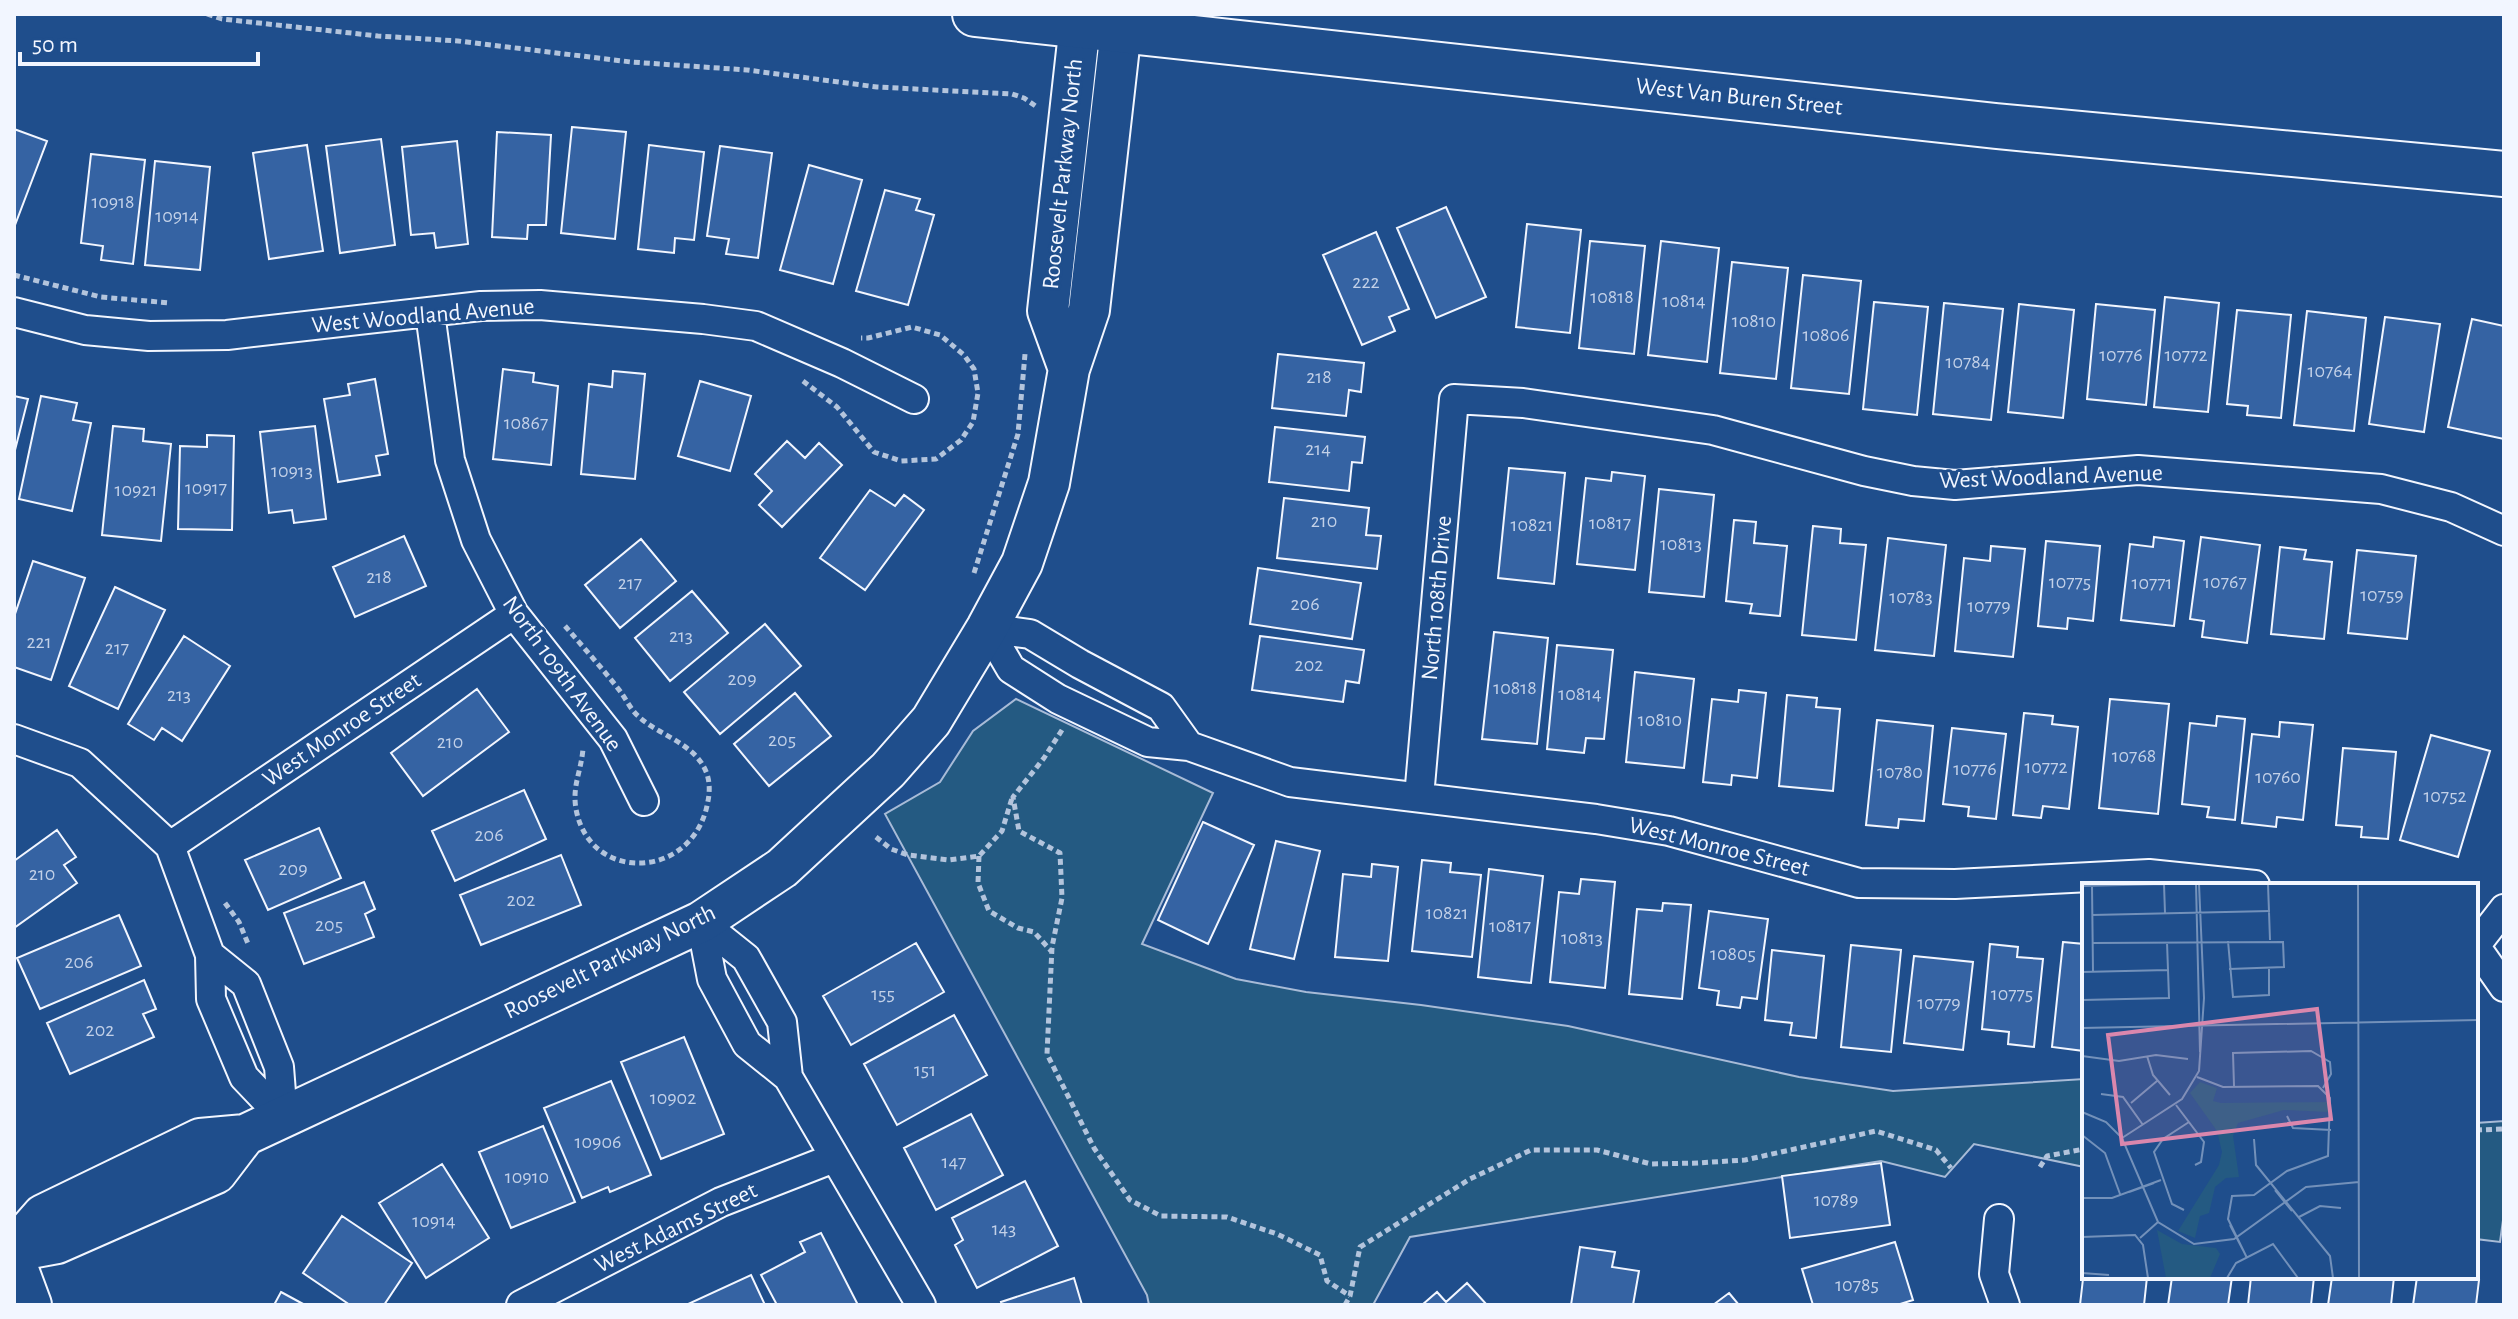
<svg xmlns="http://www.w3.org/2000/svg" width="2518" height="1319" font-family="'Alegreya Sans',sans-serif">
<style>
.green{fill:#245a82;stroke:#a8bbd7;stroke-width:2}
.building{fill:#3563a3;stroke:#f2f6ff;stroke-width:2}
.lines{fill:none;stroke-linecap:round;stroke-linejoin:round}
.street-casing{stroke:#f2f6ff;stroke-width:32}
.secondary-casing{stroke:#f2f6ff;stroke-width:44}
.primary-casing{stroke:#f2f6ff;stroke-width:48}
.path{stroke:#b3c4dc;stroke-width:5;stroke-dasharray:6 4;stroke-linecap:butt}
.street{stroke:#1f4e8c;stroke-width:28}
.secondary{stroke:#1f4e8c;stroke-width:40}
.primary{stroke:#1f4e8c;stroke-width:44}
.labels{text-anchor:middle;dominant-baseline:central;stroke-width:6;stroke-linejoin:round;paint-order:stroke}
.number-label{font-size:20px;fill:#c3d1e8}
.street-label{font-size:24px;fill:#f2f6ff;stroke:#1f4e8c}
.inset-road{fill:none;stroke:#7391ba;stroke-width:2}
.view{fill:#da87ad;fill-opacity:0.15;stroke:#da87ad;stroke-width:4}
.inset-edge{fill:none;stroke:#f2f6ff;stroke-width:4}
</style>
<rect width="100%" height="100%" fill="#1f4e8c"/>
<path class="green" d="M1016,699L1213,793L1142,944L1236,979L1306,992L1421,1005L1568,1026L1799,1077L1893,1091L2084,1079V1167L1974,1144L1945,1177L1881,1161L1410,1237L1373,1305H1149L1147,1295L885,814L940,782L973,731Z
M2504,1121V1213L2500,1242L2476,1239V1123Z"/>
<path class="building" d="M572,127L626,132L615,239L561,233Z
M14,129L47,141L15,225H14Z
M497,132L551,135L546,225H528L527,239L492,237Z
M381,139L395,245L340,253L326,146Z
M457,141L468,244L436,248L434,233L411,235L402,147Z
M307,145L323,251L269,259L253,153Z
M649,145L704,152L694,240L675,238L674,253L638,249Z
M720,146L772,153L758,258L726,254L729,239L707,236Z
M91,154L145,160L133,264L101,260L103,246L81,243Z
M155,161L210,167L200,270L145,265Z
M809,165L862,180L833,284L780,270Z
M885,190L920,199L916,210L934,215L908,305L856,291Z
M1446,207L1486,297L1436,318L1397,228Z
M1527,224L1581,230L1570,333L1516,327Z
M1376,232L1409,309L1389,317L1395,331L1362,345L1323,255Z
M1590,241L1645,246L1634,354L1579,348Z
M1661,241L1719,248L1707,362L1648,355Z
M1732,262L1788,268L1776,379L1720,373Z
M1803,275L1861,281L1849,394L1791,388Z
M2165,297L2219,303L2208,412L2154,407Z
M1874,302L1928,307L1917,415L1863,409Z
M1944,303L2003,309L1991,420L1933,414Z
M2019,304L2074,310L2063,418L2008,412Z
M2096,304L2155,310L2146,405L2087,399Z
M2237,310L2291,315L2281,418L2247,415L2248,406L2227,404Z
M2307,311L2366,318L2354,431L2294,425Z
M2385,317L2440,324L2424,432L2369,424Z
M2472,319L2504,326V439L2448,427Z
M1278,354L1364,363L1361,392L1349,390L1346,416L1272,408Z
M503,369L534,373L533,382L558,386L551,465L493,459Z
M613,371L645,374L635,479L581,474L589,384L612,387Z
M375,379L388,454L376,456L380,475L338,482L324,399L350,395L348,384Z
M700,381L751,396L730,471L678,456Z
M14,396L28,399L14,454Z
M41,396L77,403L73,420L91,423L72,511L19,499Z
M113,426L144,429L143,441L171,444L161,541L102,535Z
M315,426L326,519L294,523L292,510L269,513L260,432Z
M1275,427L1365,437L1362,463L1352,462L1349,491L1269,482Z
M207,435L234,436L232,530L178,529L180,446L207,447Z
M787,441L805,458L819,443L842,465L782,527L759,505L772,491L755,474Z
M1509,468L1565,473L1554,584L1498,578Z
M1612,472L1645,476L1635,570L1577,564L1586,478L1611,481Z
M1659,489L1714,495L1704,597L1649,592Z
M870,490L895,506L904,495L924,510L865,590L820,558Z
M1284,498L1369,508L1366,535L1381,536L1377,569L1277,558Z
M1734,520L1756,522L1754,543L1787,546L1780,616L1750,613L1752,604L1726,601Z
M1813,526L1841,529L1840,543L1866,545L1856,640L1802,635Z
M404,536L426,586L355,617L333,567Z
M2154,537L2184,541L2174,626L2121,620L2130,544L2153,547Z
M2201,537L2260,545L2247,643L2202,637L2204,621L2190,619Z
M1888,538L1946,545L1934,656L1875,650Z
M641,539L676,581L620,628L585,585Z
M2046,541L2100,546L2093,621L2068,618L2067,629L2038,626Z
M1991,546L2025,549L2013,657L1955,651L1964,558L1990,561Z
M2280,547L2306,550L2304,559L2332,562L2324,639L2271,634Z
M2357,550L2416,556L2407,639L2348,633Z
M33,561L85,578L51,680L14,667V617Z
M1258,568L1361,583L1352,639L1250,624Z
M115,587L165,610L118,709L69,686Z
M692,591L728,633L670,681L635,638Z
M765,624L801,666L720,734L684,692Z
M1494,632L1548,638L1537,744L1482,739Z
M184,636L230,666L182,741L162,728L154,740L128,724Z
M1260,636L1364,650L1359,683L1346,681L1343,702L1252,690Z
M1557,645L1613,650L1604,739L1586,738L1584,753L1547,749Z
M1635,672L1694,679L1684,768L1626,762Z
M477,689L509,732L423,796L391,753Z
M1739,690L1766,693L1757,778L1732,775L1731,785L1703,782L1712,699L1738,702Z
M795,693L831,736L769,786L734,744Z
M1787,695L1817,698L1816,707L1840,709L1833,791L1779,786Z
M2110,699L2169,704L2158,814L2099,808Z
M2024,713L2053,716L2052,724L2078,727L2069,809L2043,806L2041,818L2013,815Z
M2217,716L2245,719L2235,820L2207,817L2209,807L2182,804L2190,723L2216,726Z
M1877,720L1933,726L1924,821L1899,819L1898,828L1866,825Z
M2280,722L2313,725L2303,820L2277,817L2276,827L2242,823L2252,734L2279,737Z
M1952,728L2006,734L1996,819L1968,816L1969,807L1943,804Z
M2431,735L2490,751L2458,857L2400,840Z
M2343,748L2396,752L2388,839L2361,837L2362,827L2336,825Z
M524,790L546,839L455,881L432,831Z
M1203,822L1254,845L1208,944L1158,920Z
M319,828L341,878L268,910L245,860Z
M57,830L76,857L64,865L77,883L14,928V861Z
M1276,841L1320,851L1294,959L1250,949Z
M561,855L581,905L481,945L460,895Z
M1422,860L1451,863L1450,872L1481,875L1472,957L1412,951Z
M1372,864L1398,867L1388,961L1335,957L1343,874L1371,877Z
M1489,869L1543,876L1531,983L1478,977Z
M1581,879L1615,882L1605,988L1550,982L1559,892L1579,894Z
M364,882L375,909L365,914L374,937L304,964L284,913Z
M1663,903L1691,905L1682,999L1629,994L1637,909L1662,911Z
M1709,911L1768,919L1757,999L1742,997L1740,1008L1717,1005L1719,991L1699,988Z
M119,915L141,966L40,1009L17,958Z
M2063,942L2084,944V1051L2052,1047Z
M916,943L944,992L851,1045L823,996Z
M1990,944L2018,947L2017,957L2043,959L2034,1047L2008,1044L2009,1032L1982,1029Z
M1851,945L1901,950L1891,1052L1841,1047Z
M1772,950L1824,956L1816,1038L1790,1035L1792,1023L1765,1020Z
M1914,956L1973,962L1963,1050L1904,1043Z
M144,980L156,1009L143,1014L154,1037L70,1074L47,1023Z
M954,1015L987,1075L897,1125L864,1064Z
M684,1037L724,1134L661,1159L621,1062Z
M611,1081L651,1175L610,1192L608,1187L582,1198L544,1108Z
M971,1114L1003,1175L936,1210L904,1148Z
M543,1126L575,1202L511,1228L479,1152Z
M1881,1163L1890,1225L1790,1238L1782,1176Z
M442,1164L489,1238L426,1278L379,1203Z
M1025,1181L1058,1246L977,1288L955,1245L963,1240L952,1218Z
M342,1216L412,1263L384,1305H350L303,1273Z
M821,1233L858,1305H777L761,1275L805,1252L800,1242Z
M1895,1242L1913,1300L1897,1305H1813L1802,1269Z
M1580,1247L1615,1252L1612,1267L1639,1271L1633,1305H1571Z
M2084,1270V1277H2147L2144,1305H2080Z
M751,1275L765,1305H689L688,1304Z
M2172,1277H2232L2228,1305H2168Z
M2251,1277H2314L2311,1305H2248Z
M2332,1277H2394L2391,1305H2328Z
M2417,1277L2479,1280L2476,1305H2413Z
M1074,1278L1082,1305H1002L1001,1302Z
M1467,1283L1487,1305H1422L1437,1292L1446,1302Z
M281,1292L305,1305H274Z
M1729,1293L1739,1305H1713Z"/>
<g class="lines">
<g class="street-casing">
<path id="street" d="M14,312L85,330L149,336L227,335L481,306L540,305L703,319L756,326L842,363L914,399
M430,313L450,460L476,540L514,614L613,739L644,801
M987,628L1011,669L1058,699L1148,742L1189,746L1290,782L1596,819L1669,831L1859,883L1955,884L2149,874L2255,885
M987,628L1030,634L1080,664L1161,707L1189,746
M14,739L80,763L170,846L210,955L211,999L244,1077L283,1118
M1419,797L1454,399L1523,403L1713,430L1864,471L1913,481L1955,485L2138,470L2381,489L2451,507L2504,531
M170,846L514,614
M701,922L712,979L747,1044L788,1077L921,1305
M701,922L746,958L782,1022L788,1077
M2476,945L2504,909
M2476,947L2504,987
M210,955L246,984L279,1067L283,1118
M1999,1219L1994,1274L2005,1305
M521,1305L721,1202L834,1158"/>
</g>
<g class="secondary-casing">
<path id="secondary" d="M1069,369L1048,311L1080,24
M14,1248L43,1215L200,1139L245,1135L701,922L782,868L888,770L931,721L987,628L1022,563L1049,483L1069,369L1089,310L1121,29
M14,1251L57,1243L216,1173L245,1135
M14,1259L31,1305"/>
</g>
<g class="primary-casing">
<path id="primary" d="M975,14L1996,126L2504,174"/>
</g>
<path class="path" d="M207,14L222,19L378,36L458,41L631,62L747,70L877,87L1012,94L1024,98L1037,107
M14,275L101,297L170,303
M803,381L837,407L874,452L901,461L936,459L961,440L973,422L978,393L974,369L964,355L940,335L912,327L868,338H861
M974,573L1018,434L1025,354
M565,626C583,647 603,669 620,691C626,699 631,710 638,716C659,736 696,743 707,774C711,787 709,798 706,810C687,880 589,882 576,809C572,786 581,772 583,749
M1062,730L1044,758L1013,797L1019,831L1060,853L1062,898L1052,947L1047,1054L1094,1148L1130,1200L1161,1216L1227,1217L1277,1234L1320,1255L1327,1281L1350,1296
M876,837L891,849L908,855L949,860L979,856L1002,831L1012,798
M979,856L978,883L989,911L1018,928L1034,932L1052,952
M225,903L239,922L249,946
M2476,1130L2504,1129
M2040,1167L2047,1156L2084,1149
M1345,1305L1350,1296L1360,1247L1470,1179L1531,1150H1597L1651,1164L1698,1163L1745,1160L1876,1131L1936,1150L1951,1168"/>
<use href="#street" class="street"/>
<use href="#secondary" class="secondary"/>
<use href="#primary" class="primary"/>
</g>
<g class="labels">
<g class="number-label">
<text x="113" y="202">10918</text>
<text x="177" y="216">10914</text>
<text x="1366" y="282">222</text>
<text x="1612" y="297">10818</text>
<text x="1684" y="301">10814</text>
<text x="1754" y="321">10810</text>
<text x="1826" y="335">10806</text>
<text x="2121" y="355">10776</text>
<text x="2186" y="355">10772</text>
<text x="1968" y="362">10784</text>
<text x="2330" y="371">10764</text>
<text x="1319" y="377">218</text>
<text x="526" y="423">10867</text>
<text x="1318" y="449">214</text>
<text x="292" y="471">10913</text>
<text x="206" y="488">10917</text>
<text x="136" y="490">10921</text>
<text x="1324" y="521">210</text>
<text x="1610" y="523">10817</text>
<text x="1532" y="525">10821</text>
<text x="1681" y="544">10813</text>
<text x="379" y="577">218</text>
<text x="2070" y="582">10775</text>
<text x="2225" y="582">10767</text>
<text x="630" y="583">217</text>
<text x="2152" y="583">10771</text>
<text x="2382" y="595">10759</text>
<text x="1911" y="597">10783</text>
<text x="1305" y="604">206</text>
<text x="1989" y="606">10779</text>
<text x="681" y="636">213</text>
<text x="39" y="642">221</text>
<text x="117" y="648">217</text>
<text x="1309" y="665">202</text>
<text x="742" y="679">209</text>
<text x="1515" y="688">10818</text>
<text x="1580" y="694">10814</text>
<text x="179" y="695">213</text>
<text x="1660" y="720">10810</text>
<text x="782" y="740">205</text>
<text x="450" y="742">210</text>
<text x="2134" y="756">10768</text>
<text x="2046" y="767">10772</text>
<text x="1975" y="769">10776</text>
<text x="1900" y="772">10780</text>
<text x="2278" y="777">10760</text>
<text x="2445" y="796">10752</text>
<text x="489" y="835">206</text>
<text x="293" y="869">209</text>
<text x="42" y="874">210</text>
<text x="521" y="900">202</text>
<text x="1447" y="913">10821</text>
<text x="329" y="925">205</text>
<text x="1510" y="926">10817</text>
<text x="1582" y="938">10813</text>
<text x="1733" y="954">10805</text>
<text x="79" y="962">206</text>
<text x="883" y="994">155</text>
<text x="2012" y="994">10775</text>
<text x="1939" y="1003">10779</text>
<text x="100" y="1030">202</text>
<text x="925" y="1070">151</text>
<text x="673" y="1098">10902</text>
<text x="598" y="1142">10906</text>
<text x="954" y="1162">147</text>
<text x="527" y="1177">10910</text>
<text x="1836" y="1200">10789</text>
<text x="434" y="1221">10914</text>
<text x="1004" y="1229">143</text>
<text x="1857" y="1285">10785</text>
</g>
<g class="street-label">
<text transform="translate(1739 97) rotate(6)">West Van Buren Street</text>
<text transform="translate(1063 174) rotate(-84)">Roosevelt Parkway North</text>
<text transform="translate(423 316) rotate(-5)">West Woodland Avenue</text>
<text transform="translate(2051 477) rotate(-2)">West Woodland Avenue</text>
<text transform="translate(1437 598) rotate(-85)">North 108th Drive</text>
<text transform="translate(562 674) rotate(54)">North 109th Avenue</text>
<text transform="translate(342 730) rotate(-34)">West Monroe Street</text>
<text transform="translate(1719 847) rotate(14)">West Monroe Street</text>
<text transform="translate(610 962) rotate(-26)">Roosevelt Parkway North</text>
<text transform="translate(676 1228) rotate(-26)">West Adams Street</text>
</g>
</g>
<g transform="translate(2082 883)">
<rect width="396" height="396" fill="#1f4e8c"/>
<path d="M118,199L135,205L131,218L139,220L246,219V229L202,227L156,240L151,253L157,294L144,295L133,304L127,330L118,333L113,355L96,348L137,282L140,269L135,248L108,210ZM75,347L100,361L134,365L138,371L128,395H84Z" fill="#245a82"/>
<path class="inset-road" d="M114,1L118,169M186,1L188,57M276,1L277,395M0,3L82,1L83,30M10,3L11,89M10,32L188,28M146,58L151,114L187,112V86M11,60L201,59L202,84L147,86M0,89L86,87M0,117L87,115L85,59M0,145L396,137M0,173L37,178L74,172L106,176M65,173L71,192L88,212M115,194L141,204L236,203L248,215L246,273L205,288L172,312L150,313L146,336L165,375M152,203L151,170L229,168L248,179L249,191L241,205M19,211L41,214L61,242M49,220L75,198M94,222L122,259L119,279L113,282M0,229L24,239L40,255L76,339L112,361L152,356L224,304L277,299M205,233L211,245L249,247M0,252L23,270L38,311M40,255L100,216L117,188L122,115L117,1M172,256L174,282L248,373L251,395M193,307L210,328M47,309L72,300M0,315H30L79,297M102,327L90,321L72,269L81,256L107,239M217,334L238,323L259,325M148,342L161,367M0,354L53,352L61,362L66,395M58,355L76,339M0,390L27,392M145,395L154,380L191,361L216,395"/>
<path class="view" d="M235,126L249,236L40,261L26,152Z"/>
<rect width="396" height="396" class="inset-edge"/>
</g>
<rect width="2518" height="1319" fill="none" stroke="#f2f6ff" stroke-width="32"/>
<path d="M20 52v12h238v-12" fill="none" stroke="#f2f6ff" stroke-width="4"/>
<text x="32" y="52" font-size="24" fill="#f2f6ff" stroke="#1f4e8c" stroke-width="6" paint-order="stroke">50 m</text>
</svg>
